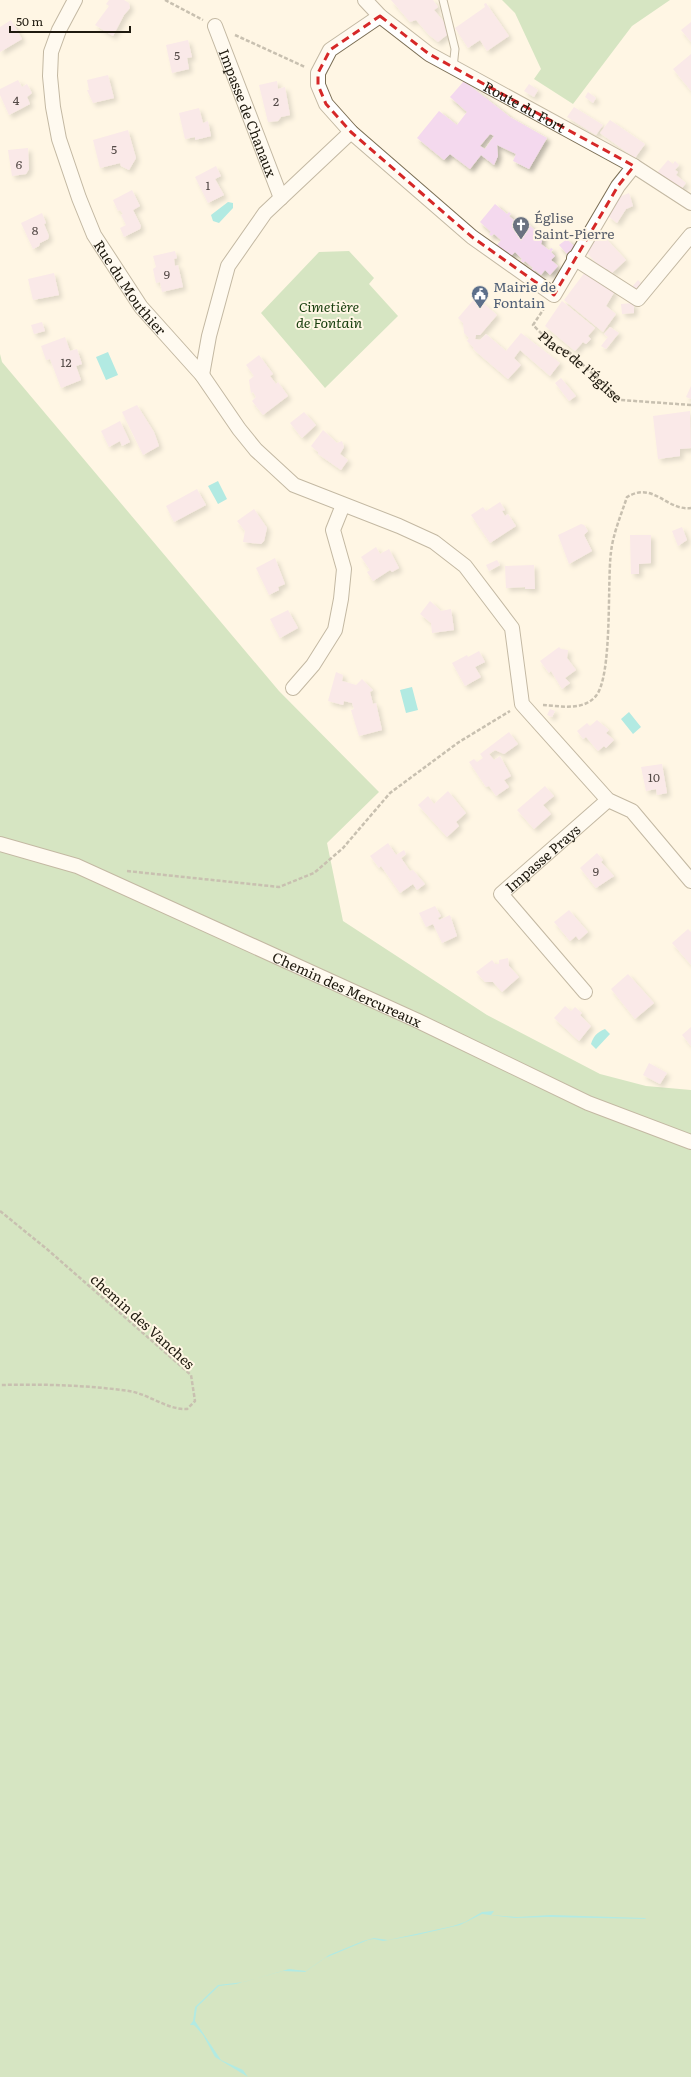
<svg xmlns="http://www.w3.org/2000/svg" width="691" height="2077" font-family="Literata,serif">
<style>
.green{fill:#a5d19a}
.water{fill:#55dbe0}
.building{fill:#f4d9ee;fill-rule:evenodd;filter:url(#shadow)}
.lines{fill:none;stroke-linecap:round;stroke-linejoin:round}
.lane-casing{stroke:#7b6e54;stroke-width:9}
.street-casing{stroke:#7b6e54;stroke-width:16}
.path{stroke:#867f71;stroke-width:2.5;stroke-dasharray:4 2;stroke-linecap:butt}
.lane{stroke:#fff;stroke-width:7}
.street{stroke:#fff;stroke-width:14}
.marked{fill:none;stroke:#d62828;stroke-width:3;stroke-dasharray:8 5;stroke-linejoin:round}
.labels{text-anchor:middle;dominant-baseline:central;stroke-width:4;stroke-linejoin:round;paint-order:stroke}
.number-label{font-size:12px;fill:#544a47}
.street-label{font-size:14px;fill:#1f1a0f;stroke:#fff6e4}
.worship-label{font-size:14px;fill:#5b616d;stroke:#fff6e4;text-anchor:start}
.service-label{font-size:14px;fill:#4e5e75;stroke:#fff6e4;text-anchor:start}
.park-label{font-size:14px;font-style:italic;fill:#163c0b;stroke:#fff6e4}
</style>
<defs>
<filter id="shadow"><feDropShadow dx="3.5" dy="3.5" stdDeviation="2" flood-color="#0004"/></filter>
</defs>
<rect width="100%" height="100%" fill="#fff6e4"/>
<path class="green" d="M502,0H670L632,26L573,104L534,79L541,69L515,13Z
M349,251L374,278L369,284L398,316L325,388L261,313L319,252Z
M0,354L2,362L279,691L379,792L327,843L343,921L487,1015L600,1074L646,1086L691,1090V2077H0Z"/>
<path class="water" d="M228,202L233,203V208L219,223L213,221L211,215Z
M108,352L118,375L106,380L96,357Z
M218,481L227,499L218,504L208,486Z
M412,687L418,710L406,713L400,690Z
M629,712L641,727L633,734L621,719Z
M605,1029L610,1034L596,1049L591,1044C593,1037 597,1032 605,1029Z
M494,1911L491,1915L517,1917L551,1915L645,1918L646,1919L548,1917L515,1918L482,1914L460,1925L417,1935L383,1941L374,1939L368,1940L325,1958L305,1972L283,1971L236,1984L219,1986L197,2007L195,2021L221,2060L243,2070L248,2077L215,2057L203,2035L194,2025H190L193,2021L195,2007L218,1985L244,1982L289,1969L306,1971L329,1955L363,1941L374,1938L388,1940L453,1926L465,1922L482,1912Z"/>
<path class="building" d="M109,0H124L129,3L130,8L124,15L113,36L95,25L109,6L106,4Z
M391,0H433L438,7L434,10L445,23L448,34L438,42L429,35L416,20L410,22Z
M486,3L509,36L487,51L480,40L468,48L455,28L485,7L484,4Z
M11,20L22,39L0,52V27Z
M691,22V42L681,30Z
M188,40L192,57L187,58L189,69L172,73L166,45Z
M691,54V91L673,69Z
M108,75L114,98L93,103L87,90H89L87,80Z
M18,80L22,87L27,84L32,93L27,97L30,104L9,115L0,95V89Z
M277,81L278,89L285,87L290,115L281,117L278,121L268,122L259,85Z
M464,81L510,117L547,138L529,169L513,161L516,154L497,145L498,156L494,165L481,155L470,169L450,154L444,160L417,138L439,111L457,125L467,112L450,97ZM490,134L494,136L485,149L480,146Z
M529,84L538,90L534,97L524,91Z
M588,92L596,98L593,103L585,97Z
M574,107L603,125L596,135L567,117Z
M199,108L203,123L208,121L211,136L195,140V137L185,139L179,113Z
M610,120L645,144L635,158L600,133Z
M128,130L136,158L129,170L121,166L120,163L100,168L93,140Z
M28,148L29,169L26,174L12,176L8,150Z
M668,160L673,164L675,161L679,165L675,170L678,172L676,175L686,183L679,192L656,174Z
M216,166L221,176L215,179L224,195L208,203L195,177Z
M132,190L140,206L133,210L141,226L140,229L124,237L120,228L126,225L121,215L123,214L120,210L118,211L113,200Z
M629,193L633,206L626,209L617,223L608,216L619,197Z
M495,204L507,214L509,212L511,214L509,216L516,222L520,217L543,237L541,244L549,250L551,248L553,249L551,252L555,256L551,260L558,266L550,275L545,270L541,275L535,270L533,272L531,270L533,268L525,261L523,263L521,261L522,259L515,252L510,257L497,245L501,240L494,234L491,236L489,234L491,232L480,222Z
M42,213L46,223L44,224L49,236L48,239L40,243L39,246L33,249L21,223Z
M599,231L626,260L612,273L607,269L604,271L587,253Z
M567,239L575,247L567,254L559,245Z
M175,251L177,258L174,259L175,266L178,265L183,287L162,292L160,282L156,283L153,269L156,267L153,256Z
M585,272L615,291L606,306L616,314L603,332L564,300Z
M54,273L59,295L33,300L28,279Z
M638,280L644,286L639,293L631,288Z
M476,297L497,315L480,335H476L475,339L480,340L486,334L506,351L521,333L560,363L550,376L520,350L514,358L521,365L508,379L473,349L474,348L467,341L469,338L464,333L463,323L458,318Z
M562,301L595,328L588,336L591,339L586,344L583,342L575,351L545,326Z
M634,303V313L622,314L621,304Z
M42,322L45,331L34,334L31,325Z
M610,327L619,333L606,349L601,346L608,337L604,334Z
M65,337L70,351L77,349L82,364L76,366L81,380L61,388L50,359L46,360L41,346Z
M259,355L273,374L270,376L276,384L278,382L288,396L263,415L252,401L256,397L253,392L251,393L249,380L254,376L246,365Z
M561,378L576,396L569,401L555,383Z
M691,386V399L686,397Z
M137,405L154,432L159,446L143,455L122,412Z
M690,411L691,448L680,449V456L658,459L653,416Z
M304,412L316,425L302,438L290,423Z
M120,421L130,442L122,446L120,441L109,447L101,431Z
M323,430L337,443L342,441L344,447L340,454L348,460L341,470L318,454V452L311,446Z
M197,489L206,505L174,522L166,506Z
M500,502L505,510L502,511L505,516L508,514L516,526L490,543L471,515L483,507L486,511Z
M254,509L267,528L264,541L261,544L243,542L245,531L237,521Z
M581,524L584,525L588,531L584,535L592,551L569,564L558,535Z
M682,527L687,540L678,546L672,531Z
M630,535H651V563L639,564V574H631Z
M376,547L380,554L389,549L399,568L392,572L390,570L373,581L367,572L370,570L361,557Z
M275,558L285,584L278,587L279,590L269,595L256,568Z
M497,560L500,565L489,571L486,565Z
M534,565L535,589H525V587L506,588L505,566Z
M430,601L441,611L451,609L454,630L432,633L431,623L420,614Z
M288,610L298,628L280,638L270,619Z
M559,647L561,649L568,650L567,658L576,670L565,678L570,683L562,689L551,671L549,673L540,661Z
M479,651L485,662L475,667L481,677L465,686L452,663L467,655L468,657Z
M336,672L343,675L342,681L356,685L362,679L373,690L370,692L373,704L376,703L382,730L359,736L351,710L354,709L352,703L344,701L343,705L328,701Z
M550,709L555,711L552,717L547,715Z
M597,720L609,730L606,733L614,740L606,748L604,746L598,751L586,737L583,739L577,731L587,723L590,726Z
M509,732L518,744L504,754L495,750L489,754L494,760L500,756L511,776L504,780L509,787L496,796L489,786L486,787L469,762L474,759L477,762L483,758L480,754Z
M662,764L667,793L657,795L656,789L646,791L641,767Z
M545,786L554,796L543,805L551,814L534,829L517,810Z
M448,791L466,813L456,822L459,826L447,837L418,805L428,796L434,804Z
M388,843L396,855L404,850L406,854L401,858L410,871L413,870L425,884L417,890L413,884L400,893L381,866L379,868L370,856Z
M597,853L603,860L601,862L614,876L596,888L580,868Z
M435,906L441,916L438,918L439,920L450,915L457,936L442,943L433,924L426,927L419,913Z
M569,910L588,932L579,940L576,936L570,941L554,922Z
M688,929L691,932V965L672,943Z
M508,958L509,966L519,977L502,992L493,982H485L476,972L492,960L495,964H499V960Z
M628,974L654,1003L635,1019L611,989Z
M565,1006L571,1011L575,1007L582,1013L580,1015L591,1026L579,1041L554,1018Z
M691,1027V1046L682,1035Z
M649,1063L667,1073L660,1084L643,1075Z"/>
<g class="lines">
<g class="lane-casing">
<path id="lane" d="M443,0L455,49L453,68"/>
</g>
<g class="street-casing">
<g id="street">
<path id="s2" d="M75,0L59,30L51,52L50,76L53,107L59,139L79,198L94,235L141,307L202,375L239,429L256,450L294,485L399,526L434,542L465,566L512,628L522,704L608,800L632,811L691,881"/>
<path id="s3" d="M365,0L380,16L429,54L634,166L691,203"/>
<path d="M380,16L330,50L318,73V85L326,104L351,132L472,237L554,295L618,186L634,166"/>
<path id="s4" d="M215,26L281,198"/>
<path d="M574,258L638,299L691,235"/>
<path d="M202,375L209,336L228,266L265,213L351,132"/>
<path d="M293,688L313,665L335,630L341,599L344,569L333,530L343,505"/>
<path id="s5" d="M0,844L77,866L416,1020L588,1103L691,1142"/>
<path id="s6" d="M585,992L501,894L608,800"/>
</g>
</g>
<g class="path">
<path d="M165,0L203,20"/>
<path d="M235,35L305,67"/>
<path id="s1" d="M545,307L533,325C544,336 554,347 569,352L621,400L691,405"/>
<path d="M543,705C560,706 582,711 595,697C613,679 607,581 611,552C613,534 621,515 627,497C654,481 666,511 691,508"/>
<path d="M127,871L279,887L314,873L343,848L390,793L459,742L510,711"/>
<path d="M0,1211L48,1250L191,1375L195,1401L187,1409C167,1410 149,1394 129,1391C86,1385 43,1384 0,1385"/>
</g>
<use href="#lane" class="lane"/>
<use href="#street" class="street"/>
</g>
<path d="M0 0H691V2077H0ZM380,16L429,54L634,166L618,186L554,295L472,237L351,132L326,104L318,85V73L330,50Z" fill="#fff6e4" fill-opacity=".55" fill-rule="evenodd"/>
<path class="marked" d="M380,16L429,54L634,166L618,186L554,295L472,237L351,132L326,104L318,85V73L330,50Z"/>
<defs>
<g id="church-pin" transform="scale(0.9)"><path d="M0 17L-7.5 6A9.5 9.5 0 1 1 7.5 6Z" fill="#6b7280" stroke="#fff6e4"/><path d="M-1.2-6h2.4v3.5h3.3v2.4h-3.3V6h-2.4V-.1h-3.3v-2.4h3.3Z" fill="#fff"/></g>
<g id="civic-pin" transform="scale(0.9)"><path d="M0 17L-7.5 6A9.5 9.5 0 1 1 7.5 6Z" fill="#5c6f8a" stroke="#fff6e4"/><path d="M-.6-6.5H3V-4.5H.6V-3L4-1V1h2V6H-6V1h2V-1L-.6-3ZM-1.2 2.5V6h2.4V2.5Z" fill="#fff"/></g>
</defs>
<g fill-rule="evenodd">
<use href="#church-pin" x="521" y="225"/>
<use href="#civic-pin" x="480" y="294"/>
</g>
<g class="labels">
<g class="number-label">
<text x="177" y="55">5</text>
<text x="16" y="100">4</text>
<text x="276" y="101">2</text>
<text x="114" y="149">5</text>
<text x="19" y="164">6</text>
<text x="208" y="185">1</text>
<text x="35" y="230">8</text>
<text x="167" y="274">9</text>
<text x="66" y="362">12</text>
<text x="654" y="777">10</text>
<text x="596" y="871">9</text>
</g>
<g class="street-label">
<text stroke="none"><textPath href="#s3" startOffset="193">Route du Fort</textPath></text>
<text stroke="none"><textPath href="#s4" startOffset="93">Impasse de Chanaux</textPath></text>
<text stroke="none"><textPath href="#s2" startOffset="311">Rue du Mouthier</textPath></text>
<text stroke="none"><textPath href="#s1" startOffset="85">Place de l'Église</textPath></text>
<text stroke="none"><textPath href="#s6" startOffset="184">Impasse Prays</textPath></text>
<text stroke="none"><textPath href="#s5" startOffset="377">Chemin des Mercureaux</textPath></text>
<text transform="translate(143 1321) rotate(42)">chemin des Vanches</text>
</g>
<g class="worship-label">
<text x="534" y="217">Église<tspan x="534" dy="16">Saint-Pierre</tspan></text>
</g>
<g class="service-label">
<text x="493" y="286">Mairie de<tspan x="493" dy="16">Fontain</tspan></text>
</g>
<g class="park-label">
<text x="329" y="306">Cimetière<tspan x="329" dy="16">de Fontain</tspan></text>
</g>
</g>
<path d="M10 26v6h120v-6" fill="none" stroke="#1f1a0f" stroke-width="2"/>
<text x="16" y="26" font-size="12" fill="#1f1a0f" stroke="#fff6e4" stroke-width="3" paint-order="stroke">50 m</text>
</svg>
